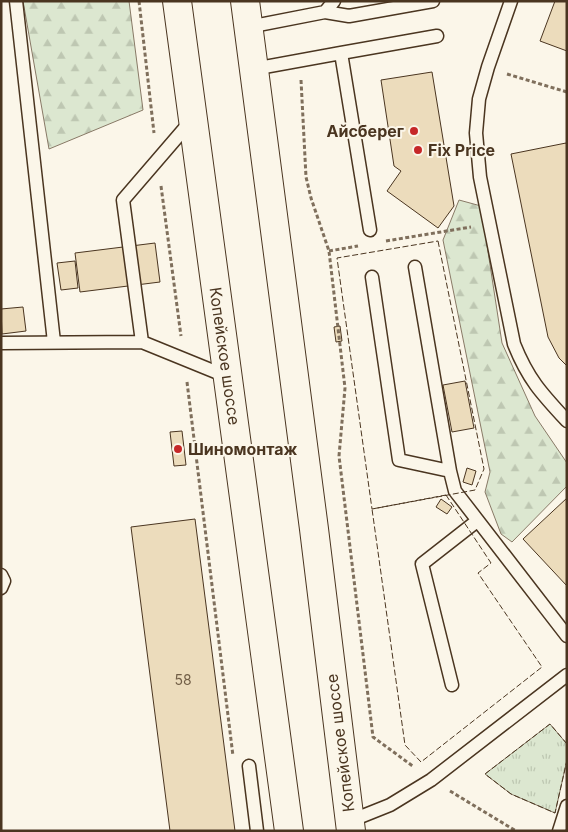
<svg xmlns="http://www.w3.org/2000/svg" width="568" height="832" font-family="Inter,sans-serif">
<style>
.grass{fill:url(#grass-tufts);stroke:#887966}
.forest{fill:url(#forest-firs);stroke:#887966}
.building{fill:#ecdcbc;stroke:#4a3520}
.lines{fill:none;stroke-linecap:round;stroke-linejoin:round}
.service-casing{stroke:#4a3520;stroke-width:15}
.primary-casing{stroke:#4a3520;stroke-width:30}
.path{stroke:#7f6f5c;stroke-width:3;stroke-dasharray:4 2.5;stroke-linecap:butt}
.service{stroke:#fbf6e9;stroke-width:12}
.primary{stroke:#fbf6e9;stroke-width:28}
.fence{stroke:#4a3520;stroke-width:1;stroke-dasharray:6 2.5;stroke-linecap:butt}
.poi-dot{fill:#c62828;stroke:#fbf6e9;stroke-width:2}
.labels{text-anchor:middle;dominant-baseline:central;stroke-width:4;stroke-linejoin:round;paint-order:stroke}
.number-label{font-size:14px;fill:#725f47}
.poi-label{font-size:16px;font-weight:bold;fill:#4a3520;stroke:#fbf6e9;text-anchor:start}
.street-label{font-size:16px;fill:#4a3520;stroke:#fbf6e9}
</style>
<defs>
<pattern id="grass-tufts" width="24" height="20" patternUnits="userSpaceOnUse" patternTransform="scale(1.25)"><rect width="24" height="20" fill="#dce7d0"/><path d="M3 7l-1-3M5 7V3M7 7l1-3M15 17l-1-3M17 17v-4M19 17l1-3" fill="none" stroke="#bec7b2"/></pattern>
<pattern id="forest-firs" width="22" height="20" patternUnits="userSpaceOnUse" patternTransform="scale(1.25)"><rect width="22" height="20" fill="#dce7d0"/><path d="M5 1l3.5 6h-7zM16 11l3.5 6h-7z" fill="#bec7b2"/></pattern>
</defs>
<rect width="100%" height="100%" fill="#fbf6e9"/>
<path class="grass" d="M550,724L567,744V760L555,813L511,794L485,774Z"/>
<path class="forest" d="M23,1H129L143,110L49,149Z
M459,200L481,206L502,343L535,416L567,463V486L512,542L501,534L485,492L490,472L443,240Z"/>
<path class="building" d="M555,1H567V51L540,41Z
M432,72L454,206L438,228L387,191L401,171L394,166L381,80Z
M566,143L567,146V366L559,358L548,337L511,154Z
M155,243L160,282L80,292L75,253Z
M75,261L78,288L61,290L57,263Z
M23,307L26,331L2,334L1,309Z
M340,326L342,341L336,342L334,327Z
M465,381L474,428L452,432L443,385Z
M182,431L186,465L174,466L170,432Z
M467,468L476,471L472,485L463,482Z
M567,498V586L523,539Z
M441,499L452,507L447,514L436,507Z
M195,519L235,831H170L131,527Z"/>
<g class="lines">
<g class="service-casing">
<path id="service" d="M16,1L54,342
M511,1L488,67L479,99L476,133L480,177L514,344C528,379 541,393 567,421
M325,12L349,16L433,1
M248,27L325,12L334,1
M341,53L437,36
M253,69L341,53L370,230
M415,267L450,471L455,491L567,636
M372,277L399,460L450,471
M142,342L123,200L191,121
M1,343L142,342L228,377
M1,575L4,581L1,588
M452,685L422,564L477,521
M249,766L257,831
M350,821L390,805L431,780L567,675
M559,831L567,806"/>
</g>
<g class="primary-casing">
<path id="primary" d="M177,1L289,831
M245,1L314,529L351,831"/>
</g>
<path class="path" d="M139,1L154,133
M507,74L567,92
M301,80L306,177L311,198L329,251L345,388L339,456L373,737L414,767
M161,186L181,336
M386,241L471,227
M329,251L358,246
M187,382L233,756
M450,791L516,831"/>
<use href="#service" class="service"/>
<use href="#primary" class="primary"/>
<path class="fence" d="M438,241L484,469L475,490L372,509L337,258Z
M446,495L491,563L478,573L542,667L421,762L405,745L372,509Z
M567,744L550,724L485,774L511,794L555,813L567,760"/>
</g>
<g class="poi-dot">
<circle cx="414" cy="131" r="5"/>
<circle cx="418" cy="150" r="5"/>
<circle cx="178" cy="449" r="5"/>
</g>
<g class="labels">
<g class="number-label">
<text x="183" y="679">58</text>
</g>
<g class="poi-label">
<text x="404" y="131" text-anchor="end">Айсберег</text>
<text x="428" y="150">Fix Price</text>
<text x="188" y="449">Шиномонтаж</text>
</g>
<g class="street-label">
<text transform="translate(225 356) rotate(82)">Копейское шоссе</text>
<text transform="translate(340 743) rotate(-97)">Копейское шоссе</text>
</g>
</g>
<rect width="568" height="832" fill="none" stroke="#4a3520" stroke-width="5"/>
</svg>
